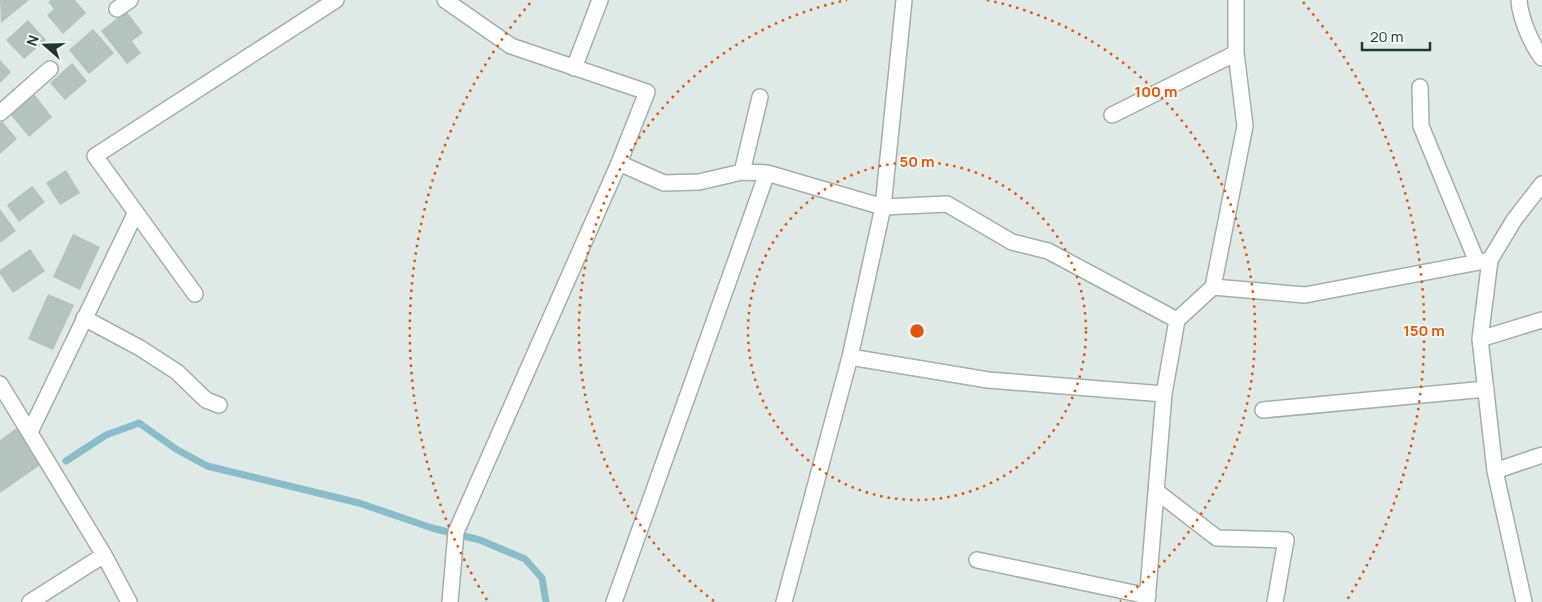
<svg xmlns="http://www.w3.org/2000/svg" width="1542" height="602" font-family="Manrope,sans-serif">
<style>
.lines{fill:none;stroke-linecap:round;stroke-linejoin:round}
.stream{stroke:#8abdca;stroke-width:7}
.building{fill:#b4c3be}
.minor-casing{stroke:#a2b0ac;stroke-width:18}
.minor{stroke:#fff;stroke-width:15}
.ring{fill:none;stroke:#de570e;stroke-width:2.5;stroke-dasharray:2.5 5}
.centre{fill:#de570e;stroke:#eef6f2;stroke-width:2.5}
.ring-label{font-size:15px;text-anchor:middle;font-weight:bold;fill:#de570e;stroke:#eef6f2;stroke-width:4;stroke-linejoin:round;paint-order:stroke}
</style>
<rect width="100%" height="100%" fill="#dfe9e5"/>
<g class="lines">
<path class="stream" d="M66,461L106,435L139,423L176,449L207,466L359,503L432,528L480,540L525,559L542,578L546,602"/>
</g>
<path class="building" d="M0,0H29L1,23Z
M51,0H75L86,13L63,34L47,15L54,9L48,2Z
M126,11L143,33L132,41L141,53L127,64L101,31Z
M28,20L46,40L24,59L6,40Z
M93,29L114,53L89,74L69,50Z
M0,60L11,72L0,83Z
M72,63L87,81L65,100L50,83Z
M34,94L52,117L29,137L10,114Z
M2,121L17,139L0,154V123Z
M66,170L80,193L60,205L46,183Z
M32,186L45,202L19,222L7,205Z
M0,209L16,231L0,243Z
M73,234L100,247L80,290L53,277Z
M30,249L45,271L13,293L0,274V270Z
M48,294L74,305L53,350L28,339Z
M18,427L43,463L0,493V440Z"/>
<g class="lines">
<g class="minor-casing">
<path id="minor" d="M445,0L511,46L647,92L619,163L456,532L450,602
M1519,0C1520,17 1531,44 1542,58
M117,9L130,0
M574,68L600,0
M1420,87L1421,126L1477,262
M0,113L50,69
M1112,115L1236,53
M619,163L664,183L699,182L742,172L767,173L883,207L947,204L1012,242L1048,251L1177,320
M742,172L760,97
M1213,287L1305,295L1490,260
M195,294L95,156L336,0
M84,318L140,348L177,372L206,400L219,405
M1480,339L1542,320
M850,357L988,380L1164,394
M0,384L104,555L129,602
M1263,410L1486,389
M30,432L136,212
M1495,471L1542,455
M1156,491L1217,538L1286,540L1275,602
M977,560L1148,596
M30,602L104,555
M614,602L767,173
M784,602L850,357L883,207L904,0
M1147,602L1164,394L1177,320L1213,287L1245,126L1236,53V0
M1524,602L1495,471L1480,339L1490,260L1514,220L1542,184"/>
</g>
<use href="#minor" class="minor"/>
</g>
<g class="ring">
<circle cx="917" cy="331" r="169"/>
<path d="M714 601A338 338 0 0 1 847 0M987 0A338 338 0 0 1 1120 601"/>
<path d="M487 600A507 507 0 0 1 531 2M1303 2A507 507 0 0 1 1347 600"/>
</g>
<circle cx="917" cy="331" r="8" class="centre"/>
<g class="ring-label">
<text x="1156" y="97">100 m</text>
<text x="917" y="167">50 m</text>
<text x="1424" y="336">150 m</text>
</g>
<g transform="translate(45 45) rotate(290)" stroke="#eef6f2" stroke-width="4" paint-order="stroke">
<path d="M0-4L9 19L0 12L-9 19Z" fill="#213732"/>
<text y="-8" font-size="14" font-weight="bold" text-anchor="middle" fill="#213732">N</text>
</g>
<path d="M1362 42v8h68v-8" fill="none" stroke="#213732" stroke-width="2.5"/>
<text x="1370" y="42" font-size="15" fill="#213732" stroke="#eef6f2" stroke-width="4" paint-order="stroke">20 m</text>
</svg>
